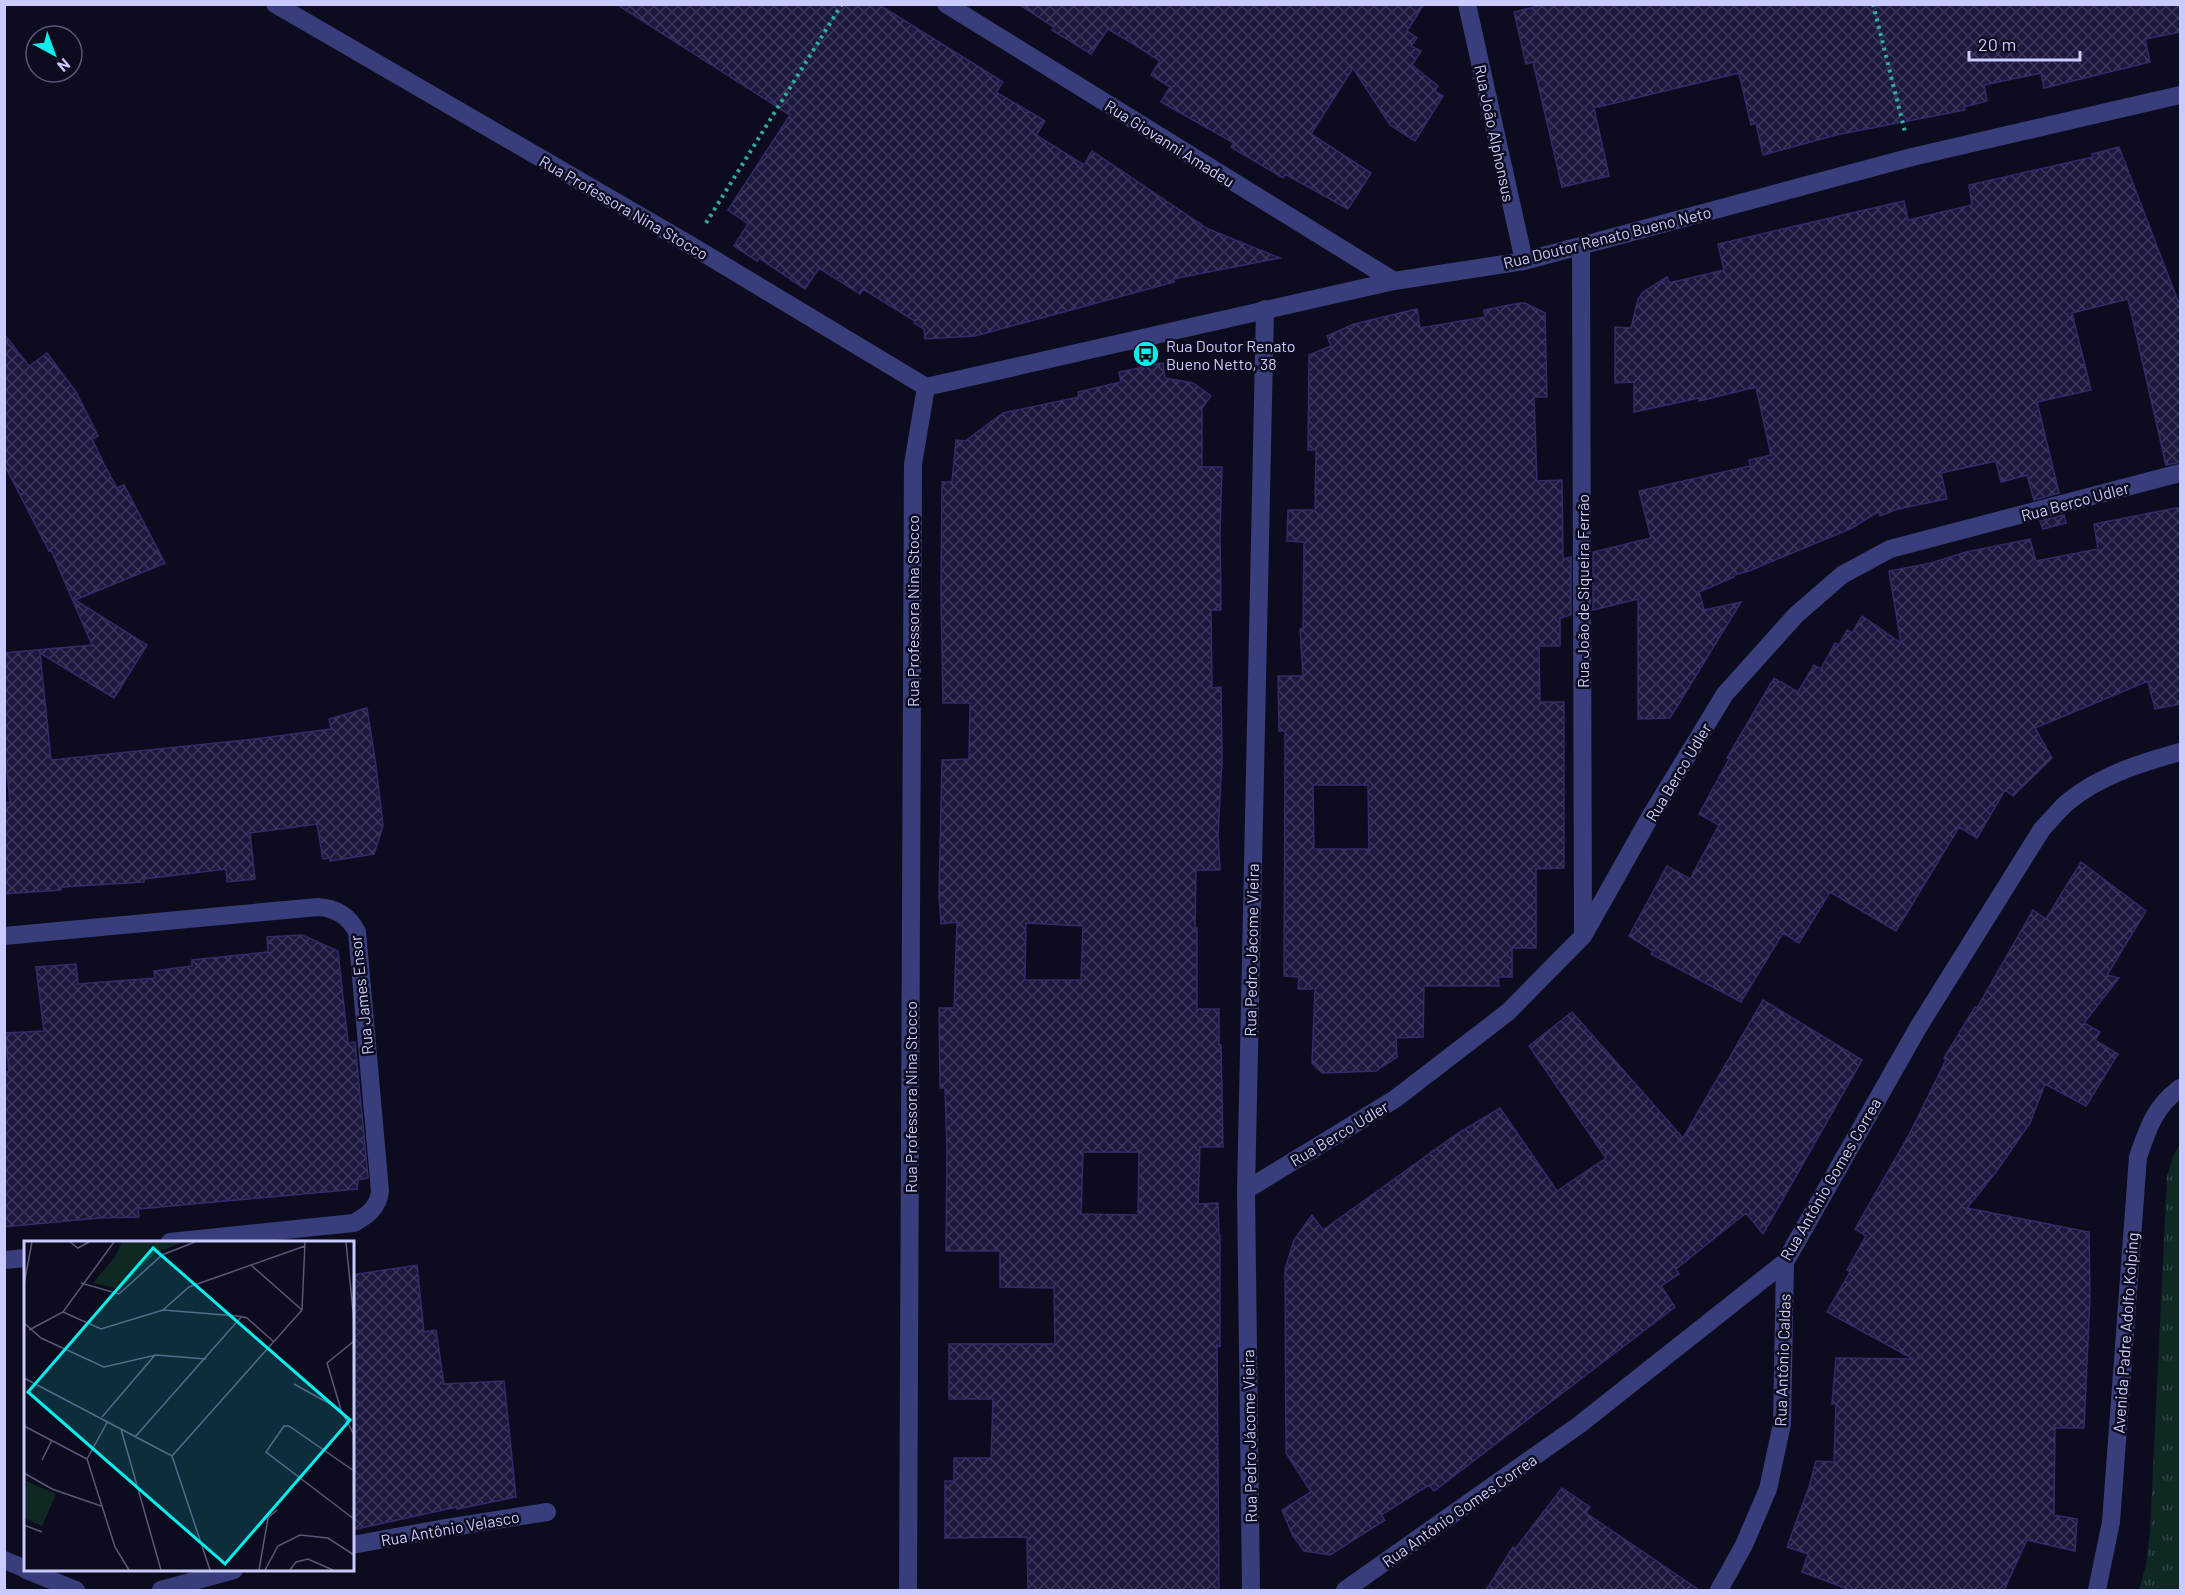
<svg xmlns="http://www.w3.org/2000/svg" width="2185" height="1595" font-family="Barlow,sans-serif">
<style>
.grass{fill:url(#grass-tufts)}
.building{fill:url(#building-cross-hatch);stroke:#302b6a;stroke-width:1.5;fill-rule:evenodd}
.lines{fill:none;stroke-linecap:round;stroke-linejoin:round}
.path{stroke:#2fad97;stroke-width:4;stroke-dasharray:3 4.5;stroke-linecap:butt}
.minor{stroke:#383d7c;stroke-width:18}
.labels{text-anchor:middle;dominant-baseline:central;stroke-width:5;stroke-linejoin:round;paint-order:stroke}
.street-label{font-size:16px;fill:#cacafe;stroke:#0d0c1e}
.poi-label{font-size:16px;fill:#cacafe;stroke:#0d0c1e;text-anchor:start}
.inset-road{fill:none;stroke:#595878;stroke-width:1.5}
.view{fill:#04f0ed;fill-opacity:0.15;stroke:#04f0ed;stroke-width:3}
.inset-edge{fill:none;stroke:#cacafe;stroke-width:3}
</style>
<defs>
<pattern id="grass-tufts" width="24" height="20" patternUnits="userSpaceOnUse" patternTransform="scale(1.5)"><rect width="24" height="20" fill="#0f2824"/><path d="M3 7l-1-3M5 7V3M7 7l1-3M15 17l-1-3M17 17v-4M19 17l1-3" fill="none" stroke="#314645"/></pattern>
<pattern id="building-cross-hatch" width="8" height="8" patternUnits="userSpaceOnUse" patternTransform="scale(1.5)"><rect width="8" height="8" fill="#1c193f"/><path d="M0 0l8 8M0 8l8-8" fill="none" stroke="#3c395c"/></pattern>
</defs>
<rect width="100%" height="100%" fill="#0d0c1e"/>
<path class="grass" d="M2180,1144V1590H2139L2146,1565L2150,1532L2167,1177L2173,1156Z"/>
<path class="building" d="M616,4H878L1003,82L996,92L1045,121L1036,135L1084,165L1092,151L1208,229L1280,258L1173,279L1174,282L975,336L925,339L924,329L914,323L915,321L863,289L860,294L819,268L805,289L759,258L757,261L734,246L748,224L728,210L790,115Z
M1018,4H1424L1407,31L1417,38L1411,46L1421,51L1412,65L1438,86L1435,91L1443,96L1415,141L1390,125L1353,68L1311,134L1371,173L1348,209L1285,174L1283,178L1231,147L1234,143L1161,102L1170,87L1151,75L1160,61L1132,43L1108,29L1091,54L1052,30L1054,27Z
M1547,4H2181V32L2145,39L2150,62L2044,88L2041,73L1984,85L1987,101L1964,107L1965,110L1836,135L1763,155L1756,123L1751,125L1739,73L1594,108L1609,176L1562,187L1533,62L1526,64L1514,12Z
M2119,147L2181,309V462L2166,465L2128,299L2072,313L2091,390L2037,402L2059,493L2034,500L2027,475L2001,482L1996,461L1941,473L1947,499L1898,509L1880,516L1879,511L1852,528L1749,571L1734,575V577L1699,592L1704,610L1741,602L1670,718L1638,719V599L1593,610V552L1651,538L1639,491L1750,466L1749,460L1771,455L1756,387L1699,401V398L1634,412V382L1615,383V327L1631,328L1638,299L1643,292L1667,277L1669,283L1724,270L1718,244L1904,201L1908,220L1972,205L1969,185L2093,157L2092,154Z
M1520,303H1525L1545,313L1547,397H1534L1537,481L1562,480L1563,559L1571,557V615L1560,618V646H1539L1540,702H1564V868L1536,869V948H1512V977H1498L1499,986H1424L1423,1037L1396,1038L1397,1057L1376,1071L1322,1073L1312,1063L1315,989H1298L1299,977L1284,976L1285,757V731H1279L1278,676H1303L1300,629H1303L1304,542L1287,541L1288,510H1315L1316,450H1308L1309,355L1331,346L1327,336L1354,324L1417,309L1420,328L1485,317L1484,310ZM1313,785H1368L1369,849H1314Z
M4,334L29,366L47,353L76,392L98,436L92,439L104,464L117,488L124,485L165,563L75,600L147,645L114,698L40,653L51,760L255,739L331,729L329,719L367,708L376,766L383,826L374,854L330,861V858L323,859L317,824L250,833L255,879L227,882L226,869L144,879V882L61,887V890L4,894V803L10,802L4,743V653L92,645L51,550L49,551L4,464Z
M1163,363L1165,378L1193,383L1211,396L1202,408V467H1222L1220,534L1221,610H1211L1212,688L1221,687L1222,760L1218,835L1220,870H1196L1195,928H1197V1009H1219V1045H1221L1223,1147H1200L1198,1204L1218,1203L1219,1235H1220V1346L1217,1345L1219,1590H1028L1027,1537L945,1538V1481H954V1458H991L993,1399H949V1344H1055L1054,1288L1000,1287V1251H946L947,1149L945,1088H940L939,1008H954L957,922L941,924L939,896L942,760L969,759L970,703H943L941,593L942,482H952L956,440L965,441L1003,413L1079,397L1078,392L1121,382L1119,372ZM1026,923L1083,926L1081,980H1025ZM1083,1152H1139L1138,1215L1081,1214Z
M2181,507V704L2155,709L2148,681L2035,728L2052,758L2013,796L2005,790L1977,838L1959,827L1896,931L1830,892L1799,943L1783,933L1741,1002L1651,954L1653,951L1629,936L1667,866L1690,879L1719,825L1699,814L1729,759L1727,758L1774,678L1798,692L1814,665L1821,669L1835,643L1839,645L1847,630L1852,633L1862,616L1901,643L1889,571L1931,563L1966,552L2030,539L2036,561L2098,549L2094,524Z
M2064,515L2066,523L2043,529L2040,521Z
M2081,862L2146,911L2107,975L2119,978L2084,1023L2100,1032L2095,1040L2118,1054L2086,1106L2045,1084L2030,1123L1996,1172L1967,1208L2089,1232L2090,1297L2084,1428H2055L2054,1515L2077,1519L2075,1551L2027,1540L2004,1590H1850L1802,1572L1808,1554L1787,1547L1809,1487L1816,1461L1834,1462L1836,1404H1832L1836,1358L1913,1359L1827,1312L1850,1272L1847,1270L1866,1236L1855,1229L1910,1133L1946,1060L1944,1058L1975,1007L1977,1008L2033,910L2046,919Z
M302,935L338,951L348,1043L355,1042L368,1178L358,1180L357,1189L138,1209L139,1217L99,1218L4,1227V1072H9L5,1033L44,1031L36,967L76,964L78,984L155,978L154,971L192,966V960L268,952L267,937Z
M1763,1000L1862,1060L1763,1234L1746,1213L1676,1269L1679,1274L1661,1286L1675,1307L1586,1375L1434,1491L1429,1485L1381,1515L1385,1520L1330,1555L1304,1551L1293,1536L1282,1510L1311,1492L1286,1453L1285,1269L1294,1240L1312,1215L1323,1230L1457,1134L1500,1108L1557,1191L1606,1158L1529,1046L1572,1012L1683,1138Z
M417,1265L424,1332L436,1330L444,1384L504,1381L516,1497L457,1509V1507L352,1530V1275Z
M1562,1488L1590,1507L1586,1513L1699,1590H1486L1513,1547L1515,1549Z"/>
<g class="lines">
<path class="path" d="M1873,4L1905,132
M706,223L842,4"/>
<path class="minor" d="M275,4L692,246L926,387
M946,4L1394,281
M1467,4L1524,261
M1581,246L1583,934
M926,387L1394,281L1524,261L1912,157L2180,95
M4,936L318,907C335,908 349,916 357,932L380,1191C378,1208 368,1215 354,1223L170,1242
M1246,1190L1395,1099L1508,1012L1583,936L1650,817L1725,694L1796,615L1842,575L1890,549L2180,473
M4,1260L26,1258
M352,1545L440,1529L547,1512
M4,1560L26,1569
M26,1570L76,1590
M161,1590L234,1570
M908,1590L913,464L926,387
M1251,1590L1246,1190L1265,309
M1345,1590L1579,1425L1785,1262L1919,1026L2042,829C2051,820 2059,809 2069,801C2101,775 2141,763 2180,752
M1719,1590L1744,1545L1768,1489L1782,1424L1785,1262
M2097,1590L2111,1522L2138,1157C2149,1126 2154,1108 2180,1088"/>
</g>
<defs>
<g id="bus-disc" transform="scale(1.35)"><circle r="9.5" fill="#04f0ed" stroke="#0d0c1e"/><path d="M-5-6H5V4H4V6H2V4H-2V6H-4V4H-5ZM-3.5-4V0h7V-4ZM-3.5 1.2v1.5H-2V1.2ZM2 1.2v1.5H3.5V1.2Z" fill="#111"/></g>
</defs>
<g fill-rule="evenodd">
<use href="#bus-disc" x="1146" y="354"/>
</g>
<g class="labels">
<g class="street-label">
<text transform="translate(1495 133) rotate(78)">Rua João Alphonsus</text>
<text transform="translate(1170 143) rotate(32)">Rua Giovanni Amadeu</text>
<text transform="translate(624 207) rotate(30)">Rua Professora Nina Stocco</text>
<text transform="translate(1607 237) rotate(-14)">Rua Doutor Renato Bueno Neto</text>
<text transform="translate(2075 501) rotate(-15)">Rua Berco Udler</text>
<text transform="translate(1582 591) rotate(-90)">Rua João de Siqueira Ferrão</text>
<text transform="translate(912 611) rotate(-90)">Rua Professora Nina Stocco</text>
<text transform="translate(1678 772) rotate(-59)">Rua Berco Udler</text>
<text transform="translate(1251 950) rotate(-89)">Rua Pedro Jácome Vieira</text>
<text transform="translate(361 995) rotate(-96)">Rua James Ensor</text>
<text transform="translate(910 1097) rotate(-90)">Rua Professora Nina Stocco</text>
<text transform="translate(1339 1133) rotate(-31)">Rua Berco Udler</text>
<text transform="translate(1830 1179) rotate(-60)">Rua Antônio Gomes Correa</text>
<text transform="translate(2125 1333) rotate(-86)">Avenida Padre Adolfo Kolping</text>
<text transform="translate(1782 1360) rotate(-88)">Rua Antônio Caldas</text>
<text transform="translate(1249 1436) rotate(-91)">Rua Pedro Jácome Vieira</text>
<text transform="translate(1459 1510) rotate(-35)">Rua Antônio Gomes Correa</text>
<text transform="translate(450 1528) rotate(-10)">Rua Antônio Velasco</text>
</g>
<g class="poi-label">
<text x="1166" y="345">Rua Doutor Renato<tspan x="1166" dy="18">Bueno Netto, 38</tspan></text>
</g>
</g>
<g transform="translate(24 1241)">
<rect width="330" height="330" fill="#0d0c1e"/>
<path d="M98,1H159L130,13L96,48L69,42L91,16Z" fill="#0f2824"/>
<path d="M0,239L32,253L18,285L0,277Z" fill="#0f2824"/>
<path class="inset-road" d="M46,1L54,7L65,1M322,1L330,80M227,24L278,69M57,42L95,53L138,14L171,1M0,43L8,1M139,69L165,46L281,5M39,71L77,88L139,69L213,75L223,77L250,101M0,82L17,97L80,126L132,114L182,118M5,89L39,71L90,1M330,100L303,122L317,169L330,194M0,137L148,215M270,143L317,169M78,176L131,114M84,180L63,218L91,306L105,329M0,185L63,218M97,188L137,329M111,196L218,75M148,215L278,69L281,1M148,215L186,329M18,219L28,199M330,230L265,185H260L242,211L330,278M0,232L28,248L77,265M0,284L18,291M235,329L244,277L253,269M241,329L254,305L276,294L304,297L330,314M266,329L272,321L284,318L309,329"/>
<path class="view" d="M129,7L326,179L201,323L4,151Z"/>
<rect width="330" height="330" class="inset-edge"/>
</g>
<rect width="2185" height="1595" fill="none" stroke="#cacafe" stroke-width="12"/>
<g transform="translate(54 54) rotate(139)"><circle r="28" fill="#0d0c1e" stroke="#595878" stroke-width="1.5"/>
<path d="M0-4.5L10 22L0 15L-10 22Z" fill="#04f0ed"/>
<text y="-9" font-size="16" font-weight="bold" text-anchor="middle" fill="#cacafe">N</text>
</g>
<path d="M1969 51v9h111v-9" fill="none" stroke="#cacafe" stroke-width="3"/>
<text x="1978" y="51" font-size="18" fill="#cacafe" stroke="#0d0c1e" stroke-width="4.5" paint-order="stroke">20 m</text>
</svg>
